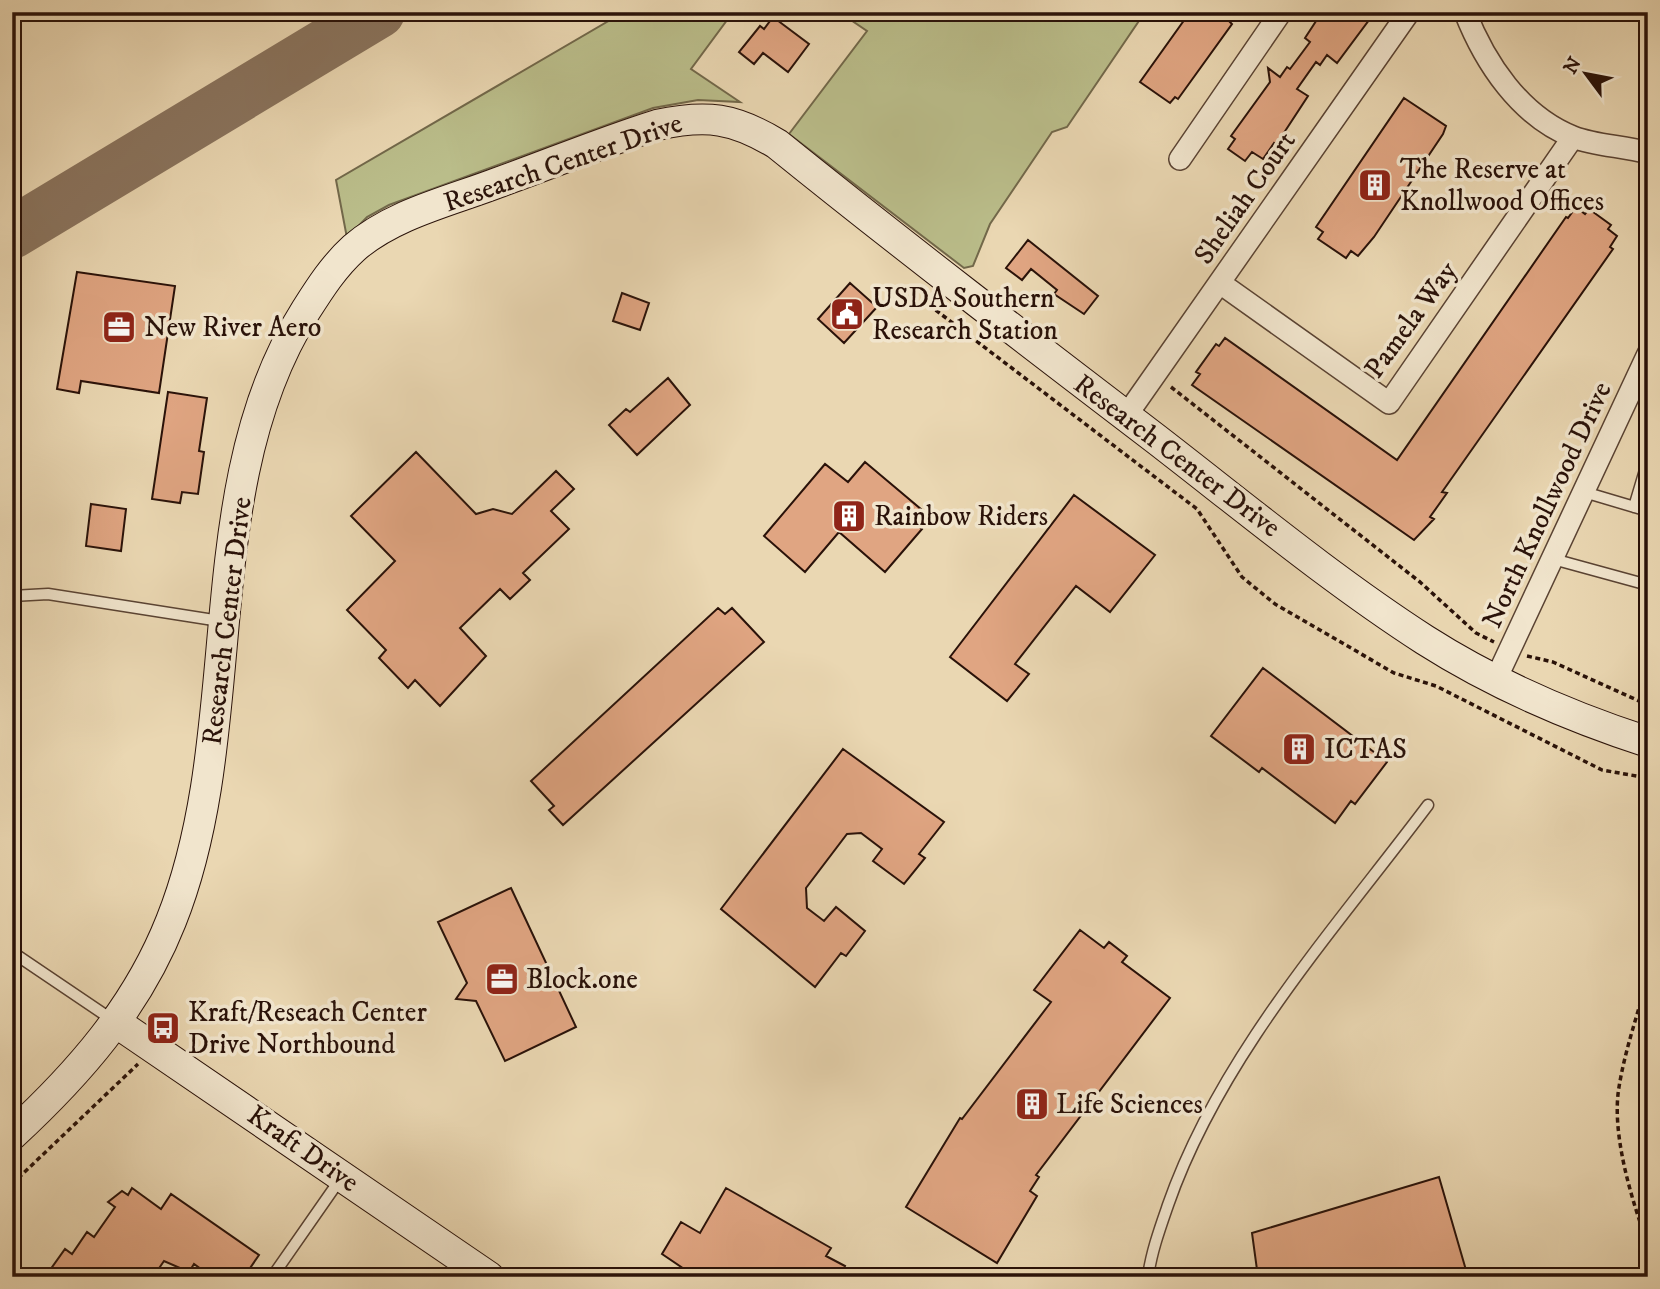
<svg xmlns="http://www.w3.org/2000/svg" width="1660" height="1289" font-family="'IM FELL DW Pica',serif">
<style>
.green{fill:#babd8a;stroke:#72684a;stroke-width:2}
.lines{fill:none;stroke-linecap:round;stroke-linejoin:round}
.taxiway{stroke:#8a745e;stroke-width:52}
.building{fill:#e0a582;stroke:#2a1209;stroke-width:2}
.lane-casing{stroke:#5a4333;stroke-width:13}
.street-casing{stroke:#5a4333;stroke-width:24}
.secondary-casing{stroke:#2a1209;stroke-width:32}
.path{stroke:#2a1209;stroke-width:3.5;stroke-dasharray:5 3.5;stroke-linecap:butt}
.lane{stroke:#f1e5cd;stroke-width:10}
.street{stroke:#f1e5cd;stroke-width:21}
.secondary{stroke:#f1e5cd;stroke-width:30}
.labels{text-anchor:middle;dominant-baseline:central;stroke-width:7;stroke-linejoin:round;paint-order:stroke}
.street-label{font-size:28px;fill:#2a1209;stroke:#f1e5cd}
.poi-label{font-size:28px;fill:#2a1209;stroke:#f1e5cd;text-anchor:start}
</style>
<rect width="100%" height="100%" fill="#ead7b2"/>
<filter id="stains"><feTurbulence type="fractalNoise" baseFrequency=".00286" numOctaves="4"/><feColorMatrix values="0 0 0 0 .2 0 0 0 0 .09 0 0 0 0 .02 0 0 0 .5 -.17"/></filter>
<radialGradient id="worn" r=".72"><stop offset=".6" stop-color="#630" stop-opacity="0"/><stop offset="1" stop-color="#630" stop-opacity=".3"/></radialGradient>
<path class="green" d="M624,12H733L691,69L740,102L698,100L653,108L389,205L367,217L347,238L336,180Z
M839,12H1145L1067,127L1052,132L990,224L973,266L964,268L789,134L867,31Z"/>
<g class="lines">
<path class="taxiway" d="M12,233L379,12"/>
</g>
<path class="building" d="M1190,12H1235L1229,21L1232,24L1178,99L1175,97L1170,103L1140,82Z
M1322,12H1375L1337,63L1327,55L1320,65L1316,62L1297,89L1308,96L1276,145L1274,143L1263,159L1252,152L1245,161L1228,149L1235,139L1231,136L1270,82L1268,68L1280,77L1287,67L1290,69L1310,42L1305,38Z
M773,17L809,44L788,72L763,53L754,64L739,52L760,26L764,29Z
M1404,98L1446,126L1443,134L1374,237L1358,256L1351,251L1346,258L1318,239L1323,232L1316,227Z
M1576,207L1585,214L1589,209L1611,225L1608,229L1617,236L1610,247L1613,249L1442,492L1447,493L1430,517L1434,519L1414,540L1192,385L1200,374L1196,372L1216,344L1219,346L1225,338L1397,460L1566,217L1568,218Z
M1028,240L1098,296L1084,314L1054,294L1057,290L1031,269L1022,280L1006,268Z
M77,272L175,286L159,393L81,381L79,393L57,389Z
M850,283L877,307L844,343L818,319Z
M622,293L649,303L640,330L613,321Z
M668,378L690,405L637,455L609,425L626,409L630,412Z
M168,392L207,398L199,451L204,452L198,494L182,492L180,503L152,499Z
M416,452L476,514L493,509L512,514L556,471L574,489L551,511L569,529L523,573L530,580L510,599L500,589L460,628L486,656L440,706L415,680L408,688L379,658L386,650L347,610L395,561L351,516Z
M865,462L922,510L914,522L922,529L885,572L839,532L805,572L764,536L825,464L848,482Z
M1074,495L1155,555L1110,612L1076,586L1015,664L1029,674L1007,701L950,657Z
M91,504L126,509L121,551L86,546Z
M718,608L725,614L732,608L764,642L563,825L549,810L554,806L531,781Z
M1263,668L1387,762L1355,804L1351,801L1335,823L1262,768L1259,772L1211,736Z
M843,749L944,822L919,854L925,858L904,884L873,861L882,849L861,833L847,834L806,888L807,908L824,921L836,907L865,931L846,956L841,953L815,987L721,909Z
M511,888L576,1027L505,1061L476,1001L456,999L467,983L438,922Z
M1080,930L1104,948L1109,942L1127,956L1122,962L1170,998L1036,1175L1039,1177L1030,1191L1037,1196L997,1263L906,1207L960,1118L962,1119L1051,1002L1034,990Z
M1439,1177L1468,1277H1258L1252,1233Z
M132,1188L161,1209L171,1194L259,1255L244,1277H212L194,1264L189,1272L164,1261L153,1277H45L65,1249L72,1254L87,1232L94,1237L115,1207L108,1202L122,1191L128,1195Z
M726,1188L831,1248L826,1256L845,1266L839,1277H696L662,1254L681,1222L700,1233Z"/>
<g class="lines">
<g class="lane-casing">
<path id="lane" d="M1584,492L1648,511
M1634,507L1648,460
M1553,559L1648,585
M12,596L48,594L220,621
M12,952L114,1021
M272,1277L341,1178
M1148,1277C1151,1253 1160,1228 1168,1205C1220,1056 1334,930 1428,805"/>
</g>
<g class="street-casing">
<path id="street" d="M1465,12C1485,63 1520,116 1573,137C1596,146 1624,146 1648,153
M1180,159L1281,12
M1220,283L1389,403L1573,137
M1126,416L1409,12
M1496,679L1648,354"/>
</g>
<g class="secondary-casing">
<path id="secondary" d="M117,1023L489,1277
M12,1135C79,1073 137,1007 171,921C248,729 193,488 306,310C320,288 334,266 354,248C393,214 450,201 497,183C550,164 603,142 657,125C707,114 734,118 777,144C902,245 1029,342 1156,439C1244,507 1332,580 1425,640C1494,684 1571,717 1648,742"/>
</g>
<path class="path" d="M934,298L929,305L1197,509L1242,577L1275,604L1394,673L1436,686L1602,770L1648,778
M1171,387L1420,582L1476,633L1494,642
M1527,656L1553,662L1648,705
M1648,977C1638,1013 1625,1050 1619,1087C1611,1134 1632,1201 1648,1245
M12,1184L138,1064"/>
<use href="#lane" class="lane"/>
<use href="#street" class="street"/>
<use href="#secondary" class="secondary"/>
</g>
<defs>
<g id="building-square" transform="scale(1.75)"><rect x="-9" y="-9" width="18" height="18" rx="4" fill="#8f2418" stroke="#f1e5cd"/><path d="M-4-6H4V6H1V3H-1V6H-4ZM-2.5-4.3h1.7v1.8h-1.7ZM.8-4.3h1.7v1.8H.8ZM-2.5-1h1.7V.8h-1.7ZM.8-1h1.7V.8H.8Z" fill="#fff"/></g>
<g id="civic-square" transform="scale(1.75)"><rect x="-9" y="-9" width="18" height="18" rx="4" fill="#8f2418" stroke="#f1e5cd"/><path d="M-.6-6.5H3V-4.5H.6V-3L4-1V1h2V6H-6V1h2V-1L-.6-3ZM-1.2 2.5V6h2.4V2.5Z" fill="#fff"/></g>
<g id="office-square" transform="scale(1.75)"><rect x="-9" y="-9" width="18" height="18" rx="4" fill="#8f2418" stroke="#f1e5cd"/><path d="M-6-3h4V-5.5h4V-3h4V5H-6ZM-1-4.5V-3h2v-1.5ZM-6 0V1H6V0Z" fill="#fff"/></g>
<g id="bus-square" transform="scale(1.75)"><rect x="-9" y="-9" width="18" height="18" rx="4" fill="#8f2418" stroke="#f1e5cd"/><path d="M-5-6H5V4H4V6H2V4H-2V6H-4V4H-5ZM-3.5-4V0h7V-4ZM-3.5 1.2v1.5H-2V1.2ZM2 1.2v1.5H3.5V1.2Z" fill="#fff"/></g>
</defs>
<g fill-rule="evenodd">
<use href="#building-square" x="1375" y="185"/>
<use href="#civic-square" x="847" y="314"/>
<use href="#office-square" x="119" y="327"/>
<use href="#building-square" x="849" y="516"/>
<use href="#building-square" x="1299" y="749"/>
<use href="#office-square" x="502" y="979"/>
<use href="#bus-square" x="163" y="1028"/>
<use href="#building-square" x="1032" y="1104"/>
</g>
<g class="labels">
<g class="street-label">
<text transform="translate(563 163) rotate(-19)">Research Center Drive</text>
<text transform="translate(1245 198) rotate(-55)">Sheliah Court</text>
<text transform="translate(1411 320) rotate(-54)">Pamela Way</text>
<text transform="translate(1177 456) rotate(37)">Research Center Drive</text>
<text transform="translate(1547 505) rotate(-65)">North Knollwood Drive</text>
<text transform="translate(227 621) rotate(-83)">Research Center Drive</text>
<text transform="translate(303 1149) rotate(35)">Kraft Drive</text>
</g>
<g class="poi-label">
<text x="1400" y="169">The Reserve at<tspan x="1400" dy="32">Knollwood Offices</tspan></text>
<text x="872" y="298">USDA Southern<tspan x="872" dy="32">Research Station</tspan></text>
<text x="144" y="327">New River Aero</text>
<text x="874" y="516">Rainbow Riders</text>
<text x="1324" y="749">ICTAS</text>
<text x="526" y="979">Block.one</text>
<text x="188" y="1012">Kraft/Reseach Center<tspan x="188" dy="32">Drive Northbound</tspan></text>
<text x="1056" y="1104">Life Sciences</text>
</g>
</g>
<rect width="1660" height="1289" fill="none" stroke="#ead7b2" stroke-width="42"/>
<rect x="14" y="14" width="1632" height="1261" fill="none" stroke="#2a1209" stroke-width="3.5"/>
<rect x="21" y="21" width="1618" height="1247" fill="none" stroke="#2a1209" stroke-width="2"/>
<g transform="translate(1586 74) rotate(302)" stroke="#f1e5cd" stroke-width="5" paint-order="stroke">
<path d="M0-5L12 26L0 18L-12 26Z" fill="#2a1209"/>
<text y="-10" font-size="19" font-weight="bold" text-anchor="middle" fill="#2a1209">N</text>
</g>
<rect width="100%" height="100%" filter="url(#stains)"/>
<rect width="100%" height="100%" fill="url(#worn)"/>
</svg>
